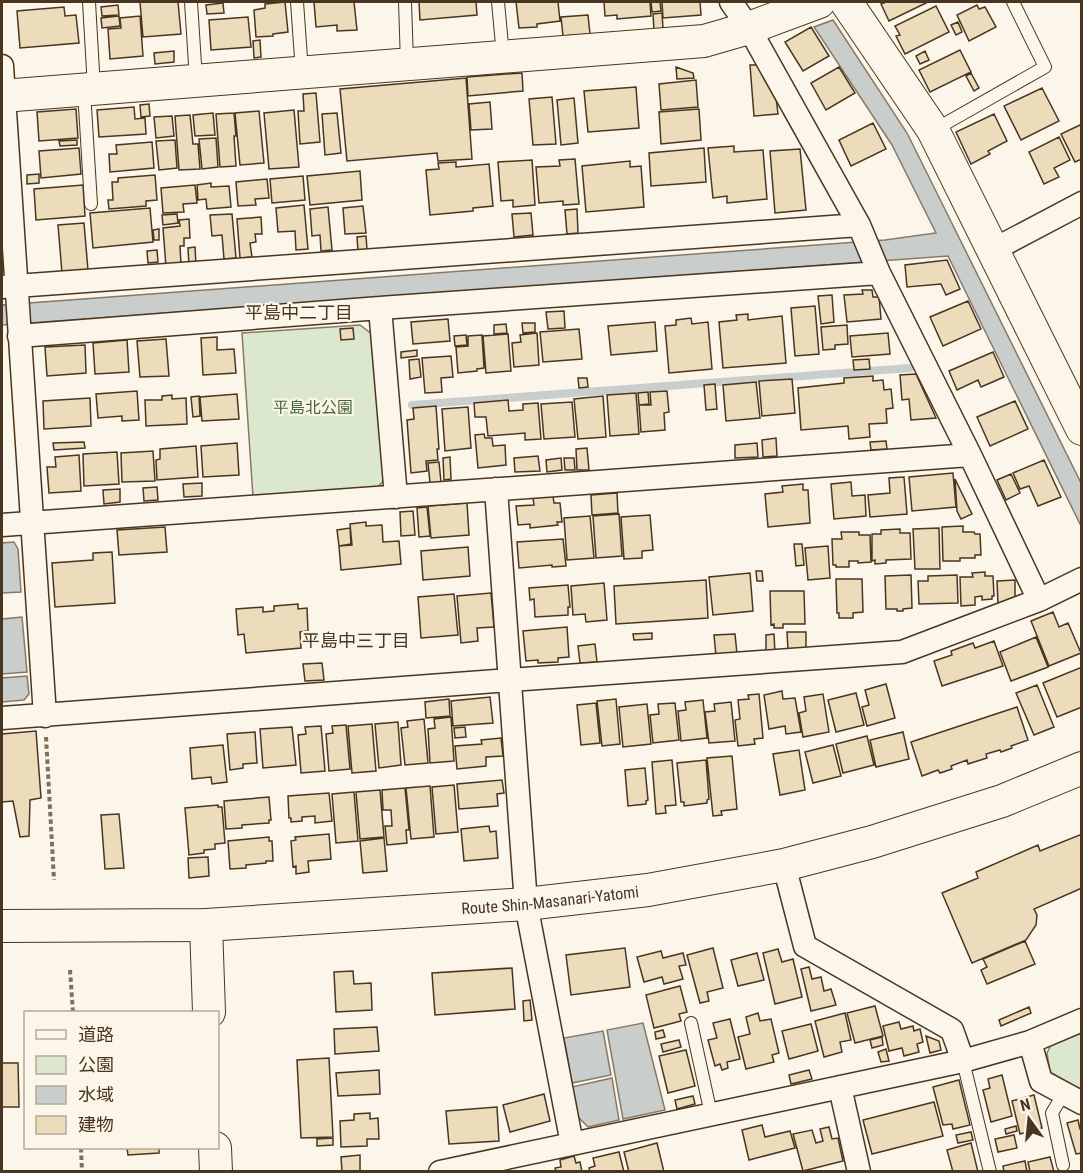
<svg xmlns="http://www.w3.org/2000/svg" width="1083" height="1173" font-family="'Roboto Condensed','Noto Sans JP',sans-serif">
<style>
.green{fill:#dce7d0;stroke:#887966;stroke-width:1.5}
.water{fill:#c9cecd;stroke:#887966;stroke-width:1.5}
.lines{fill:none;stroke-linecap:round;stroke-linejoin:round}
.stream{stroke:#c9cecd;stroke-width:8}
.building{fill:#ecdcbc;stroke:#4a3520;stroke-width:1.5}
.lane-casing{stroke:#4a3520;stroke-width:14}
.street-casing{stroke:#4a3520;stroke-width:25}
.secondary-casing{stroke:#4a3520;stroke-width:34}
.path{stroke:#7f6f5c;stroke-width:4;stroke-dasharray:4.5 3;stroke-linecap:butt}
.lane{stroke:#fbf6e9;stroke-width:12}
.street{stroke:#fbf6e9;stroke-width:22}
.secondary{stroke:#fbf6e9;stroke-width:32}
.labels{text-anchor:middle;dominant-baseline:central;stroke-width:4.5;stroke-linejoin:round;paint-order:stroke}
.park-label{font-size:16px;fill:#436837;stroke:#fbf6e9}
.street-label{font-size:16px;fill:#4a3520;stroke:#fbf6e9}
.neighbourhood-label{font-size:18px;fill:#4a3520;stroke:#fbf6e9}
</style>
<rect width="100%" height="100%" fill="#fbf6e9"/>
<path class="green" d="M360,325L373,335L385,479L376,489L253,497L242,333Z
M1081,1030V1090L1050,1072L1047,1053L1052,1043Z"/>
<path class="water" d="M833,20L907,133L1081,483V526L948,256L2,325V305L885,240L936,233L892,145L814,27Z
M14,542L18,549L21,592L2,593V543Z
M22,617L27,672L2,674V619Z
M27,676L29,694L24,700L2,702V678Z
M643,1023L665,1110L623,1119L607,1030Z
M603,1031L611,1075L572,1083L564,1038Z
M612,1078L619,1120L588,1127L577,1116L572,1087Z"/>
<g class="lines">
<path class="stream" d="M412,405L910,368"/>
</g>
<path class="building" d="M140,2H178L181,34L143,37Z
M285,2L288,32L273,34V36L256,37L254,10L265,8V4Z
M314,2H354L357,30L337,31V25L316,27Z
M419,2H476L477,15L420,20Z
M516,2H558L560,21L537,24V27L519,28Z
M604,2H650L651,16L617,19V15L605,16Z
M651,2H660L661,11L652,12Z
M662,2H700L701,15L663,18Z
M886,2H928L889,21L881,4Z
M223,3L224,13L207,14L206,5Z
M118,5L119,15L102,16L101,7Z
M977,5L979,9L985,7L996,27L969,41L957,15Z
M936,6L949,32L905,54L896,36L900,35L895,26Z
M64,7L65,16L76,15L79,43L20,48L17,11Z
M662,13L663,29L654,30L653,14Z
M588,15L590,34L563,36L561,17Z
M119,16L120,26L102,28L101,18Z
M140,16L143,56L110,59L108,29L121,28L120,18Z
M248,17L251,47L211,50L209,20Z
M958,22L962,32L956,35L951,25Z
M811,27L829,56L803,71L785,42Z
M260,40L261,57L254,58L253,41Z
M960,50L971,72L930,92L919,70Z
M174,51V62L155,64L154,53Z
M925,51L929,60L920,64L916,56Z
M750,65H760L775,89L778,114L754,116Z
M676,67L693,73L694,78L677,79Z
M839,67L855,93L826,110L811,83Z
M522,73L523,91L468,96L467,77Z
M971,73L979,88L974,91L966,76Z
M466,78L472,159L438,161L437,153L347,161L340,89Z
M696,80L698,107L661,110L659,84Z
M636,87L639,128L588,132L584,91Z
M1042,88L1059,121L1021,140L1004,106Z
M316,93L320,142L300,144L298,111H304L303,94Z
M552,97L556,144L533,145L529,99Z
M574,98L578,143L561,145L557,100Z
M490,102L492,129L471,130L469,104Z
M149,104L150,116L141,117L140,105Z
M134,107L135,119L145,118L146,134L99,137L97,110Z
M76,109L78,138L39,141L37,112Z
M699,109L701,140L661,144L659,112Z
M294,110L299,167L269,169L264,113Z
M259,111L264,163L240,165L235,113Z
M213,113L215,135L195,136L193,115Z
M234,113L236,136H234L236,166L220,167L216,114Z
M337,113L341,153L325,155L322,114Z
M994,114L1007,141L988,151L990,154L971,164L956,132Z
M190,115L193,144H198L200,169L179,170L175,116Z
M172,116L174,136L156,138L154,117Z
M873,123L886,149L851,166L839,140Z
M1082,124V159L1075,162L1061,134Z
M1059,137L1070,160L1054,168L1059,177L1044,184L1029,152Z
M216,138L218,167L202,169L199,139Z
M77,140V145L60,146L59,141Z
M175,140L177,168L159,170L156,141Z
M152,142L154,168L110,172L109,154H117L116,145Z
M734,146V152L763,150L767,199L727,203V196L713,198L708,148Z
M79,148L81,174L41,178L39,151Z
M704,148L706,182L651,186L649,153Z
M800,149L806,210L775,213L770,151Z
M575,159L579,204L563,205V201L539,203L536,167L560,166L559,160Z
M532,160L535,205L513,207V200L501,201L498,162Z
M630,161V167L641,166L644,207L586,212L582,166Z
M456,162V167L489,164L493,206L473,208V211L430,215L426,170L439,169L438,163Z
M360,171L362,200L310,205L307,176Z
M39,174V183L27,184V175Z
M155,175L157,200L146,201V206L109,209L108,200H113L112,182H118V178Z
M303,176L305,200L272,203L270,179Z
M267,179L269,198L255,199L256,205L238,206L236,182Z
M211,183V187L229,186L231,207L207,209L206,199L198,200L197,185Z
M83,185L85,216L36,220L34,189Z
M195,185L197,203L183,204L184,212L163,213L161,188Z
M304,205L308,249L296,250L295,231L278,232L276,208Z
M363,206L366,233L345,234L343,208Z
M328,207L332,250L321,251L320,235L312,236L310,209Z
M150,208L153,242L93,248L90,213Z
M577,209L578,233L567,234L565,210Z
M531,213L533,235L514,237L512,214Z
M177,214L178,223L163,225L162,215Z
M232,214L236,258L224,259L222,235L212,236L210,215Z
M261,217L262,234H255L256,242L250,243L252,257L240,258L237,219Z
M189,219L190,238H184V246H180L181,265L166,267L163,228L180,226L179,220Z
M84,223L88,270L62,273L58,225Z
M159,229V240H154L153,230Z
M366,236L367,250L358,251L357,237Z
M195,247L196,265L189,266L188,248Z
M157,250L158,262L148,263L147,251Z
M947,260L960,289L946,295L941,284L907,287L905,265Z
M862,290H872L873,297H879L881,319L847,322L844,295L863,294Z
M832,295L834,322L821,324L818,296Z
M968,301L981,329L943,346L930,317Z
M815,306L819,354L795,356L791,308Z
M564,311L565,328L548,329L546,312Z
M748,314V320L782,316L786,363L723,368L719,322L737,320L736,315Z
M691,318L692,324L708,322L712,369L669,373L665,326L676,325V320Z
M448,319L450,341L413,344L411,322Z
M655,322L657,351L611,355L608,326Z
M522,323H535V332L523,333Z
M506,324L507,333L494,334V325Z
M847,325L848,344L835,345V349L823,350L821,327Z
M353,328L354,339L341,340L340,329Z
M579,329L582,359L543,362L540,332Z
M537,333L539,365L514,367L512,343L521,342L520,335Z
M888,333L890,354L852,357L850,336Z
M508,334L511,371L486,373L483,336Z
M466,335L467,345L455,346L454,336Z
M482,335L484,368L477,369V371L458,373L456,347L468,346V336Z
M217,337V350L234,349L236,373L203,375L201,338Z
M166,339L169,376L140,377L137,341Z
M127,340L129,372L95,374L93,343Z
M85,345L86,373L47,376L45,347Z
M417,350V356L401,358V352Z
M993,352L1004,377L981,387L978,380L957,390L949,371Z
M451,356L453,377L441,378L442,392L425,393L422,358Z
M419,359L421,377L410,379L409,360Z
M869,359L870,369L854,370L853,360Z
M916,374L936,418L911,420L909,399L902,400L900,375Z
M873,376V381L883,380L884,390L891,389L893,408L886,409L887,423L869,424L870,437L849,439L848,426L801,430L798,388L844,383V378Z
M578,378H587L588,387L579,388Z
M792,379L795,413L762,416L759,381Z
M756,382L760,418L726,421L723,385Z
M715,384L717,409L706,410L704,385Z
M137,391L139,420L122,421V416L98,418L96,394Z
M667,391L669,412L664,413L665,430L641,432L639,405H651L650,392Z
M648,392L649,404L639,405L638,393Z
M636,393L639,434L610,436L607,395Z
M237,394L239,419L202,421L200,397Z
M172,395V399L186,398L187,424L146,426L145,400H162V396Z
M199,396L200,416L193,417L191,397Z
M603,396L606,437L578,439L574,399Z
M90,398L91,426L44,429L43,401Z
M508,400L509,411L523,410V404L538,403L541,439L525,440V433L488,436L486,417H475L474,403Z
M1015,401L1028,429L990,446L977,417Z
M572,402L575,437L544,439L541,404Z
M436,406L439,449H437L438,460L426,461L427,471L411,473L407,420L414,419L413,408Z
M468,407L471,448L445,451L442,409Z
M484,434L485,438H492L493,446L505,445L506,465L478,468L475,435Z
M776,438L777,456L763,457L762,440Z
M886,441L887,449L871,450L870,442Z
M84,442L85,448L54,450L53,443Z
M237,443L239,475L203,477L201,446Z
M757,443L758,457L735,458V445Z
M196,446L198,477L157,480L156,460L160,459V449Z
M587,448L589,470H577L576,449Z
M153,451L155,481L122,482L121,453Z
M117,452L119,484L84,486L83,454Z
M79,455L81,491L49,493L47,467H56L55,457Z
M538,456L540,471L515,472L514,458Z
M450,457L451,479L444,480L443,458Z
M561,458L562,470L547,472L546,460Z
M564,458H574L575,470H565Z
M1044,460L1061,497L1038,506L1029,486L1020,489L1013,473Z
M439,462L441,482L430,483L428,463Z
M953,473L956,507L912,511L909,477Z
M1011,474L1020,493L1006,500L997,480Z
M904,477L907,514L870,517L868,495L890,493L889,478Z
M955,479L972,514L961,519L957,511Z
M851,482L852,496L865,495L866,516L834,519L831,484Z
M202,483V496L184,497L183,484Z
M803,484V490H808L810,523L768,527L765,494L783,492L782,486Z
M157,487L158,500L144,501L143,488Z
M120,489V502L104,504L103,490Z
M617,493L618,513L592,515L591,495Z
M553,496L554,503H560L562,522H557L558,525L530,528V524L518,525L516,506L534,505L533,498Z
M467,503L469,535L431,538L428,506Z
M427,507L430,536L419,537L417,508Z
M413,511L415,535L401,536L400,512Z
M619,514L622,556L596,558L593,516Z
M650,515L653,550L642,551V558L624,559L621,517Z
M590,516L594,558L567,560L564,518Z
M366,522V526L382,525L383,542L399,541L401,564L341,570L339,546L352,545L350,524Z
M963,526V532H974L975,534H980L981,555H975V558H960V561H943L942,527Z
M165,527L167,552L119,555L117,530Z
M350,528L351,544L339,546L337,530Z
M939,528L940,569H915L913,529Z
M900,529V533H910L911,559L886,560V563L875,564V560L872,561V534H881V530Z
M841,532H859V535H870L871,562L858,563V561H849V567H836V565H833L832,539H842Z
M563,539L566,566L552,567V565L519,568L517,542Z
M794,544H802L804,565L796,566Z
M828,546L830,578L808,580L805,548Z
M468,547L470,576L423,580L421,551Z
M112,552L115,603L55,607L52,563L93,560V553Z
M756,571H762L763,581H757Z
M985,572V576H993L994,596H992V599L982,600V596L975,597V605L961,606L960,577H973L972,573Z
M750,573L753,611L713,615L709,577Z
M911,575L912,608L903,609V611H897V609H886L885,576Z
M957,575L958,603L919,604L918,581H928V576Z
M836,579H862L863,612L853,613V618H839V613H837Z
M706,580L708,618L616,624L614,586Z
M1015,580V599L998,604L997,581Z
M604,583L607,620L586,622L585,614L573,615L571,586Z
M568,585L570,607H568V615L535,617L534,599L530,600L529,588Z
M770,591H804L805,624H783V628H774V624L771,625Z
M491,593L494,627L477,628L478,641L461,643L457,596Z
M454,594L458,635L421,638L418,597Z
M298,604V609L307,608L308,631L300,632L301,648L246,653L244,634L238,635L236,609L263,607V612L274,611V606Z
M1053,612L1059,627L1068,623L1081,653L1049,666L1031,621Z
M567,627L569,657L558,658V662L538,663V660L526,661L523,631Z
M787,632H806V650H788Z
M652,633V639L634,640L633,634Z
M735,634L737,654L716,656L714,635Z
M774,634L775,654H766V635Z
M1036,637L1048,667L1011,681L1000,652Z
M994,641L1003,666L942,686L934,661L952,655L951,651L973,643L975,648Z
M595,644L597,662L580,663L578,646Z
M322,663L324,680L305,681L303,664Z
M1082,667V707L1057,717L1043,683Z
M886,684L895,718L867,726L862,707L869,705L865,690Z
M1037,685L1054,727L1034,735L1016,693Z
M782,691L783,699L795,698L801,732L786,734L785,726L769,729L764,695Z
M856,693L864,725L836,732L828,700Z
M759,694L763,738L754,739L755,744L738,746L735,720L740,719L738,700L749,699L748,695Z
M823,694L829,732L803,737L799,713L806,711L804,697Z
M490,697L493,723L453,726L451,701Z
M449,699L450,716L426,718L425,702Z
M616,699L620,744L602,746L597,701Z
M703,700L707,738L681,741L678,711L686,710L685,702Z
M731,702L735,741L709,743L705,712L715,711L714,704Z
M596,703L600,743L581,745L577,705Z
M675,703L679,740L653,743L650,715L659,714L658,704Z
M647,704L651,744L623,747L619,707Z
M1017,707L1028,740L1011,746L1012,748L1001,752L1000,750L986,754L987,758L968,764L967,760L951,766L952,769L940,773L938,770L922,776L911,742Z
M451,717L454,761L430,763L428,729L435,728L434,719Z
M424,719L428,763L405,765L401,728L408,727L407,721Z
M398,722L401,765L379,768L375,724Z
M372,724L376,771L352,773L348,726Z
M346,725L350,769L329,771L326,734L333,733L332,726Z
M321,726L325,771L301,773L298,735L306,734L305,727Z
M292,727L296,765L263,768L260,729Z
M465,727L466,737L455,738L454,728Z
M36,731L41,798L30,800L29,836L20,837L13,801L2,802V734Z
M255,732L257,763L243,764V768L230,770L227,734Z
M903,732L909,759L876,767L870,740Z
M867,736L874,765L843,773L836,744Z
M501,738L503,756L486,757V766L457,769L455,746L482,744L481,740Z
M223,745L227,782L212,784L211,777L192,779L190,748Z
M833,745L841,776L813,783L805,752Z
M799,750L805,790L780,795L773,754Z
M732,756L737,809L721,811L722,815L713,816L707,758Z
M672,760L676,805L665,806L666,813L656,814L652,762Z
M706,760L709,799L707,800V803L684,806V802H681L677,763Z
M645,768L648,800L646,801V804L628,806L625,770Z
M502,780L504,793L497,794L498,806L459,809L457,784Z
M454,785L458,832L436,834L432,787Z
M430,786L434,837L411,839L406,788Z
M405,788L409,830H406L407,843L387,845L385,826H392L391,810H383L382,790Z
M380,790L384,837L360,839L356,792Z
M354,792L358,841L336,843L332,794Z
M329,793L332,821L315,823V816L302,817V821L291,822V818H289L288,796Z
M269,797L271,820H269V823L242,825V828L226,829L224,801Z
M218,805V807H222L225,843L215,844V849L204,850V853L189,855L185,808Z
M119,814L124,868L105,869L101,815Z
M489,826L490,832L496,831L498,858L464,861L461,829Z
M329,834L331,859L308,861L309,872L296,874V866L293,867L291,841L296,840L295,837Z
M1082,834V888L1034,909L1037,915L1036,925L1026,940L972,963L942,893L978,878L976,872L1038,845L1040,851Z
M269,837V841H272L273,861H266V863L246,865V868L230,869L228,841Z
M384,838L387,871L363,873L360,841Z
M208,857L209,876L189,878L188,858Z
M1025,941L1035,964L987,984L981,970L987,967L983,959Z
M625,948L630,987L571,995L566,955Z
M713,948L723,988L707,992L709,1001L700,1003L687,955Z
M778,949L782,962L793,959L802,997L775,1004L763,953Z
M661,951L663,958L683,953L686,965L679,966L683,979L664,984L662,977L644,982L637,957Z
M757,953L764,980L738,986L731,960Z
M809,967L812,979L821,977L824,991L831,989L836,1005L811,1011L801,969Z
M512,968L515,1009L435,1015L432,973Z
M353,971L354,984L371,983L372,1010L336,1012L334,972Z
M680,986L687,1012L679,1014L681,1021L654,1028L646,995Z
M530,1000L532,1020L524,1021L523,1001Z
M875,1006L883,1036L855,1043L847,1013Z
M1029,1007L1031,1013L1001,1026L999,1020Z
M758,1013L760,1021L771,1019L779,1053L772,1055L774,1062L746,1069L738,1037L750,1034L746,1017Z
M845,1013L851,1040L840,1042L842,1052L824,1057L815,1021Z
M730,1019L740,1059L727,1062L728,1068L722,1070L720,1064L715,1066L708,1040L717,1038L713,1023Z
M899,1022L901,1029L913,1026L914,1031L920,1029L923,1042L917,1044L919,1052L904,1056L902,1048L889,1051L883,1026Z
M811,1024L818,1051L789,1059L782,1031Z
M377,1027L379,1051L335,1054L334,1029Z
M663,1030L665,1037L656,1039L655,1032Z
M926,1036L939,1041L941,1050L930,1053Z
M882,1037L883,1045L872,1048L870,1040Z
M679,1040L681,1047L663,1052L661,1044Z
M886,1049L889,1061L881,1062L878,1052Z
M686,1050L695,1086L668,1093L659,1056Z
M329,1058L333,1137L301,1138L297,1060Z
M2,1063H18L19,1107H2Z
M379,1070L380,1094L338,1096L336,1073Z
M809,1070L812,1079L791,1084L789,1075Z
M1002,1075L1012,1116L991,1122L983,1090L990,1088L988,1079Z
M959,1080L970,1125L953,1129L952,1124L943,1125L933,1087Z
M544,1094L550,1121L510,1132L503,1105Z
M1034,1095L1042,1128L1020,1134L1012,1101Z
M693,1096L695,1104L677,1109L675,1100Z
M934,1102L943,1136L872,1154L863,1120Z
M497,1107L499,1141L449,1144L446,1111Z
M370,1113V1119L378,1118L379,1139H367V1146L341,1147L340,1121L354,1120V1114Z
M1078,1120L1080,1129H1082V1153L1076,1154L1067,1123Z
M762,1125L765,1137L790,1131L795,1148L749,1160L742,1130Z
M1016,1126L1017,1131L1006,1134L1005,1129Z
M829,1127L832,1139L838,1138L843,1161L803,1171L793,1134L812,1130L816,1143L823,1141L820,1129Z
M971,1132L973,1140L958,1143L956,1135Z
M1014,1135L1017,1148L998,1152L995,1139Z
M333,1138V1145L317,1146V1139Z
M657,1143L664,1172H629L624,1152Z
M971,1143L978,1172H953L947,1150Z
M127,1148H159V1153L128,1155Z
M619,1152L624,1172H590L589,1168L595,1166L593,1158Z
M360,1155V1172H342L341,1157Z
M574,1156L576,1163L580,1162L582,1172H556L555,1168L561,1167L560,1160Z
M1050,1157L1054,1172H1030L1028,1162Z
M1025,1161L1027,1172H1004L1003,1166Z"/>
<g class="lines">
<g class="lane-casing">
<path id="lane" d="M89,2L94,88
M191,2L196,80
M297,2L302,72
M405,2L407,63
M498,2L503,56
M84,91L91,204
M934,130L1045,67L1013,2
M691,1023L711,1114
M963,1061L990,1172
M1063,1165L1052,1113L1064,1093"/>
</g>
<g class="street-casing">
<path id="street" d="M731,2L749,28L859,225L879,273L970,455L1039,600
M2,66C17,282 29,499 45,716
M993,250L1082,203
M2,287L859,225
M380,308L396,497
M19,336L380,308L879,273
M496,489L526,904L572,1144
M2,525L970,455
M2,718L510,680L902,652L1039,600L1082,579
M784,865L805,946L952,1030L963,1061
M1030,1042L1041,1081L1082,1103
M840,1087L859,1172
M440,1172L963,1061L1030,1042L1082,1020"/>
</g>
<g class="secondary-casing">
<g id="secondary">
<path d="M846,2L933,130L1082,429"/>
<path d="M2,96L704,41L749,28L819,2"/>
<path d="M206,925L209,1012"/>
<path id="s1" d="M2,926L206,925L526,904L648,890L784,865L872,842L1002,801L1082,768"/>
<path d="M215,1148L216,1172"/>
</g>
</g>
<path class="path" d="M46,737L54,880
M70,970L73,1012
M81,1148L82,1172"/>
<use href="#lane" class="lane"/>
<use href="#street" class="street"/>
<use href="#secondary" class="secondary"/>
</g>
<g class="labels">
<g class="park-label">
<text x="313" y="407">平島北公園</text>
</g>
<g class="street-label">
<text stroke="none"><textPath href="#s1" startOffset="549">Route Shin-Masanari-Yatomi</textPath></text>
</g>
<g class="neighbourhood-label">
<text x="299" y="312">平島中二丁目</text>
<text x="356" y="640">平島中三丁目</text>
</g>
</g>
<rect width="1083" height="1173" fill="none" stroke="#4a3520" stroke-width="6"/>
<rect x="24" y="1011" width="195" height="138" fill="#fbf6e9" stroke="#b4a999" stroke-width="1.5"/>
<rect x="36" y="1030" width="30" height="9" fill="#fbf6e9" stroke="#b4a999" stroke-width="1.5"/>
<text x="78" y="1041" font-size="18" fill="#4a3520">道路</text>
<rect x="36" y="1056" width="30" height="18" fill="#dce7d0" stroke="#b4a999" stroke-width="1.5"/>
<text x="78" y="1071" font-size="18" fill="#4a3520">公園</text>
<rect x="36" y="1086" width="30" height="18" fill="#c9cecd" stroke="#b4a999" stroke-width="1.5"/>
<text x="78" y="1101" font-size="18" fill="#4a3520">水域</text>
<rect x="36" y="1116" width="30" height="18" fill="#ecdcbc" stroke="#b4a999" stroke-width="1.5"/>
<text x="78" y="1131" font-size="18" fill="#4a3520">建物</text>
<g transform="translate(1029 1119) rotate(345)" stroke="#fbf6e9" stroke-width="4.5" paint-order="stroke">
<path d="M0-4.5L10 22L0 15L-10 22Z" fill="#4a3520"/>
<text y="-9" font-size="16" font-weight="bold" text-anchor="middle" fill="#4a3520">N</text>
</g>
</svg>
